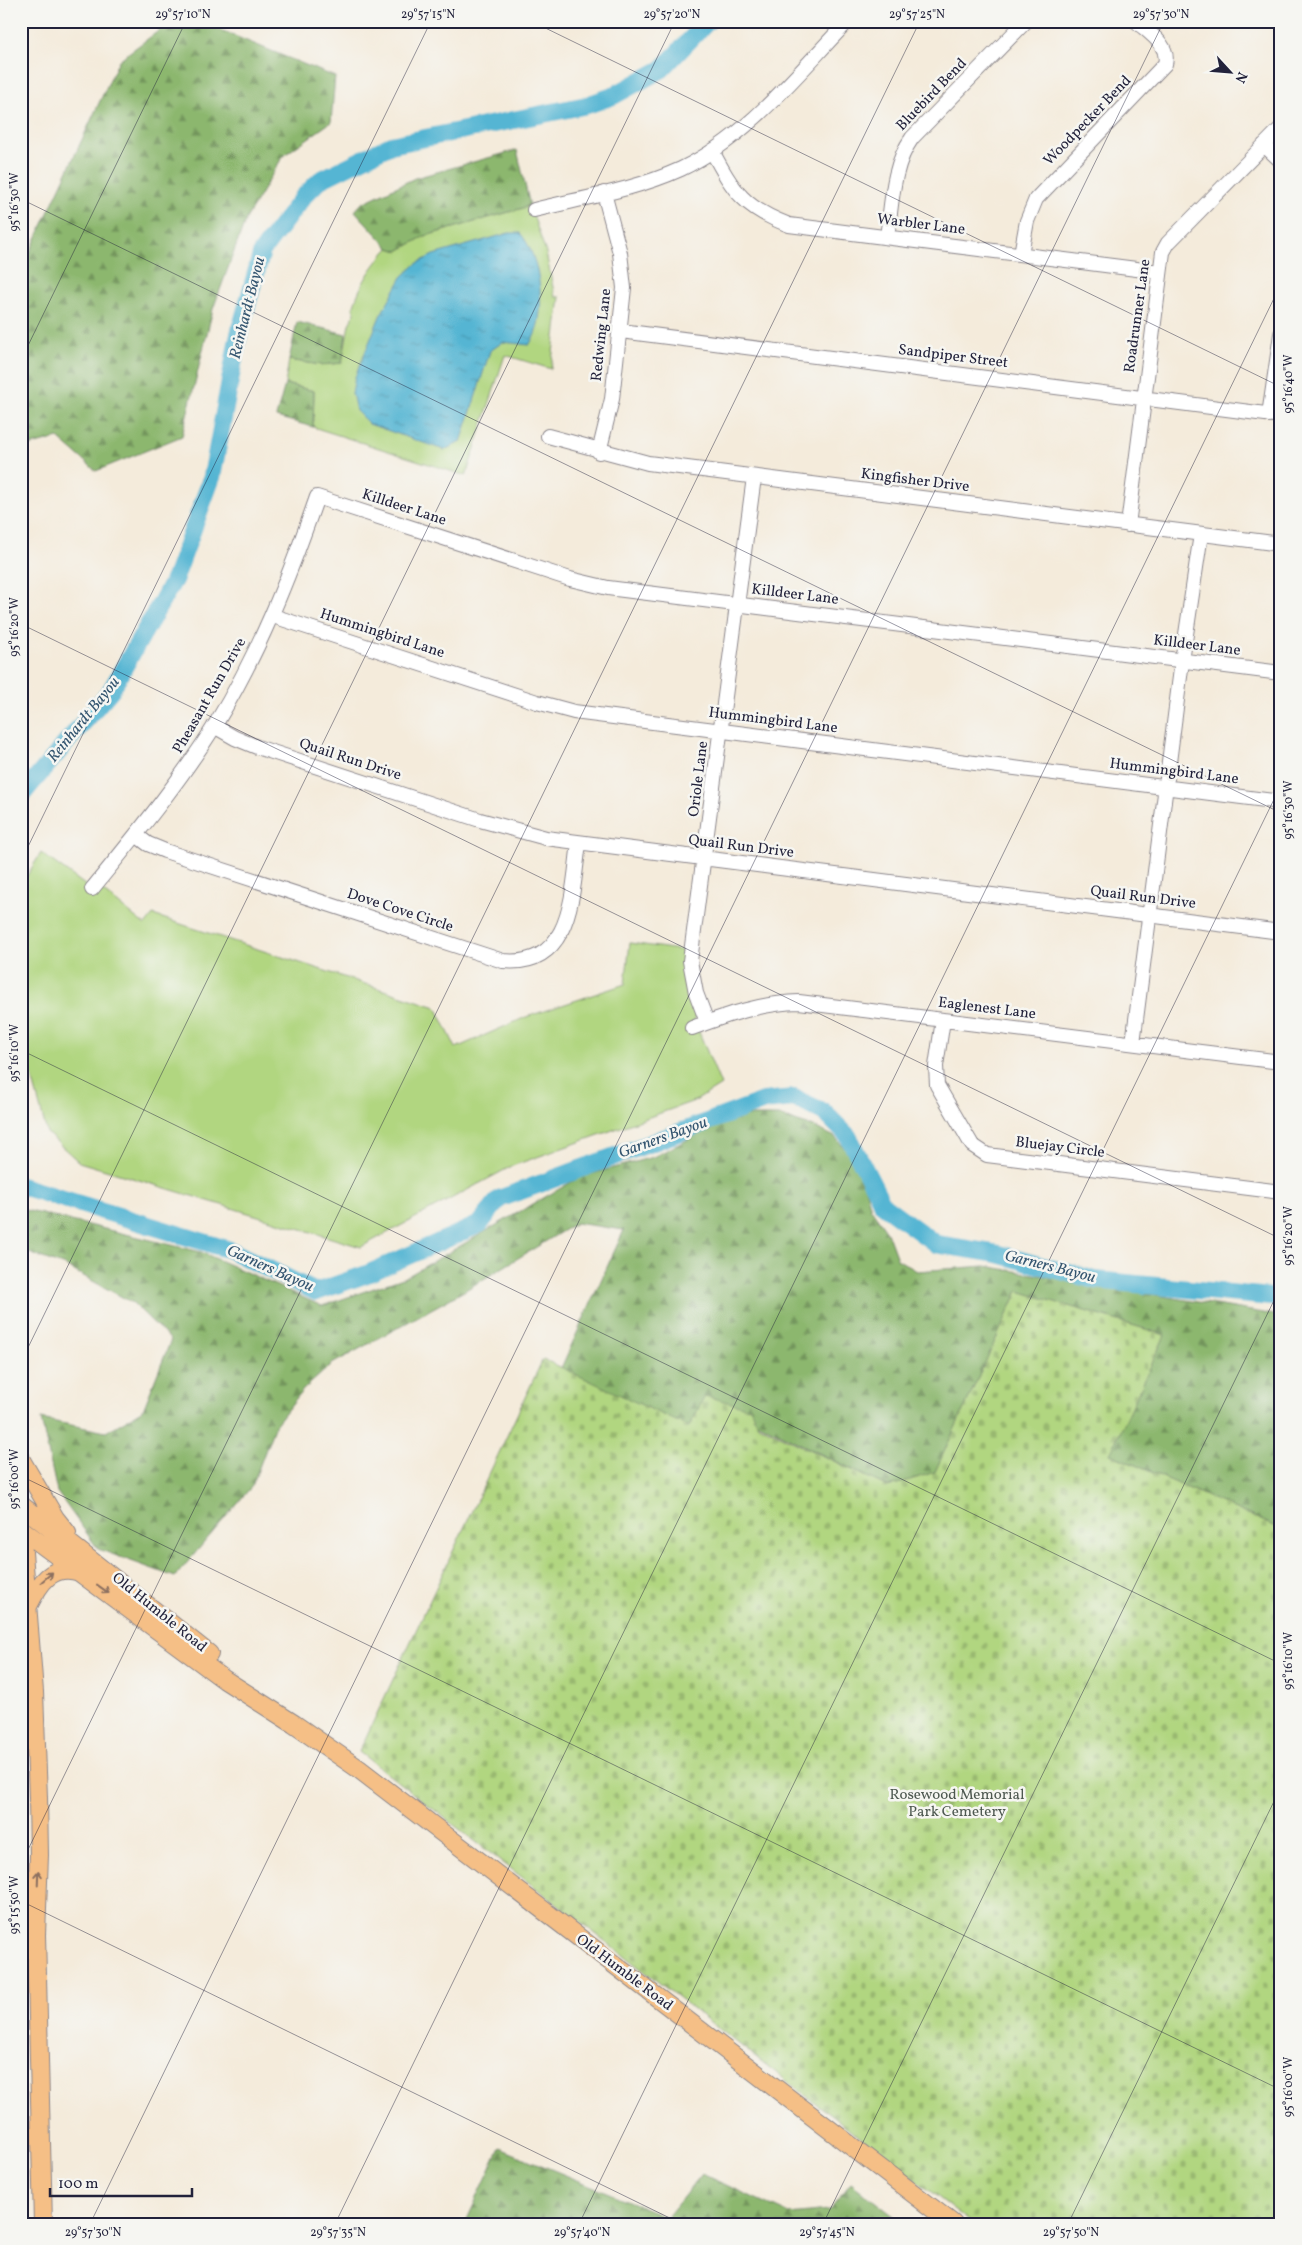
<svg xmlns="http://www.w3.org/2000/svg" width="1302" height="2245" font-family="Vollkorn,serif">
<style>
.grass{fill:#b1d680;stroke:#6a7c5e}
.forest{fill:url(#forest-firs);stroke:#576c54}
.cemetery{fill:url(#cemetery-stones);stroke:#6a7c5e}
.water{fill:url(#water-ripples);stroke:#3c6c87}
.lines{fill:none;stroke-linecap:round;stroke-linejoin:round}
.river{stroke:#55b5d3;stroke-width:18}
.minor-casing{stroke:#8b868b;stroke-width:16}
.major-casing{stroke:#8b868b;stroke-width:20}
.minor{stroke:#fff;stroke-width:14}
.major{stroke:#f5bf86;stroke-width:18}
.oneway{stroke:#8c7060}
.ticks{fill:none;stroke:#22223b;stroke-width:1;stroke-opacity:0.45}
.labels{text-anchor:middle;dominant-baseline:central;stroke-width:5;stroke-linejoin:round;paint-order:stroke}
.street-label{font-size:15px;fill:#22223b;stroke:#f6f6f2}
.park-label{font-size:15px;fill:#4d5850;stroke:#f6f6f2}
.water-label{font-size:16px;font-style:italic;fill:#345570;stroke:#f6f6f2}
.neatline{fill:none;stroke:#22223b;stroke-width:2}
.ticks-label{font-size:12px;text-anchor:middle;fill:#22223b}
</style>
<defs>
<pattern id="forest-firs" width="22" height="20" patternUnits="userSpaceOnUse" patternTransform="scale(1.25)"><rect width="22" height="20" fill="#8cb76e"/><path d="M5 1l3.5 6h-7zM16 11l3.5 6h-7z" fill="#72945c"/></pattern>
<pattern id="cemetery-stones" width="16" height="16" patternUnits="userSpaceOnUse" patternTransform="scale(1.25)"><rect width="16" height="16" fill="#b1d680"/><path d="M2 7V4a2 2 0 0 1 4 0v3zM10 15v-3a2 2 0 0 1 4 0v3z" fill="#98b770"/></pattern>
<pattern id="water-ripples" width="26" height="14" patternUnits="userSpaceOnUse" patternTransform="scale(1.25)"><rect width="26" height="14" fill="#55b5d3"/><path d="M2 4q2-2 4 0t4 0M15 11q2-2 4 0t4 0" fill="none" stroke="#4693ac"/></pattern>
</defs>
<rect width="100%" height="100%" fill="#f6f6f2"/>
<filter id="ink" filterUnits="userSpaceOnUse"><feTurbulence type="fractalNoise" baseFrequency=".02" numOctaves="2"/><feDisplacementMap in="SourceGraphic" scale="10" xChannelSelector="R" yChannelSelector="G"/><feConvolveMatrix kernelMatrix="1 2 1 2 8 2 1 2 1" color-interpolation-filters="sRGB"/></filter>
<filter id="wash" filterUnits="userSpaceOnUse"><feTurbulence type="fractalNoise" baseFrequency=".0096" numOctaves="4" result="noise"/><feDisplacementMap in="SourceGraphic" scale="20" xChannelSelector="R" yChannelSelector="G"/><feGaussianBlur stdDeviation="1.12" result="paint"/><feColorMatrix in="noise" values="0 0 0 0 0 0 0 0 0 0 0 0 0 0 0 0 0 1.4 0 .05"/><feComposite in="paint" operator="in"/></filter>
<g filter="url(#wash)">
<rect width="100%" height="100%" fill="#f4ebdb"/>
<path class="grass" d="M530,206L546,253L555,297H560L551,369L505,355L466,476L313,427L314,391L285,384L289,360L321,365L342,363L349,324L355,313L353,308C360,284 372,266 389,248L398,251L425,236Z
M41,853L96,893L100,889L145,925L153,915L436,1007L456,1048L526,1017L625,984L630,943L687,951L697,1016L694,1020L721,1085L697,1100L512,1166L361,1247L79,1162L47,1133L21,1036V885Z"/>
<path class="forest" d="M172,21H198L335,77L331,122L283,156L246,219L213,309L182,436L96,471L58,438L21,448V271L119,60Z
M517,150L530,206L425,236L398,251L389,248L355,211L362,203L415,178Z
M297,322L346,334L342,363L321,365L289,360Z
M285,384L314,391L313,427L276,417Z
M745,1116H779L814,1127L835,1137L858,1163L871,1209L887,1232L897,1259L917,1271L985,1266L1281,1316V1529L1110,1454L1165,1335L1018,1291L935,1472L888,1487L705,1397L690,1428L561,1368L624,1230L576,1223L464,1291L332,1364L303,1390L275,1425L252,1486L175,1577L98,1549L57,1492L41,1419L106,1432L143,1410L171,1340L133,1303L65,1266L21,1250V1209L201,1252L322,1306L406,1277L580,1177L653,1157L719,1124Z
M500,2148L667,2217L702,2174L789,2214L829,2210L851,2183L904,2224H465Z"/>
<path class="cemetery" d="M1018,1291L1165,1335L1110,1454L1281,1529V2224H973L359,1752L543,1359L689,1427L705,1396L750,1408L758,1425L888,1487L935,1472Z"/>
<path class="water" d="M509,233H520C541,256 549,319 529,345L503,342L490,351L461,442L444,450L369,424L356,411L352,393L355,377L380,316L402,277L416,264L433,255Z"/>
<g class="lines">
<path class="river" d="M21,796L111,690L175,578L212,477L238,338L262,251L303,197L320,180L391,145L587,105L613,96L662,69L708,21
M21,1186L230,1250L316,1292L367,1274L480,1224L499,1199L764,1101L794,1098L824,1112L848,1136L883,1205L936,1244L998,1254L1095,1280L1281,1298"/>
</g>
</g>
<g filter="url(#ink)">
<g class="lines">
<g class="minor-casing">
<path id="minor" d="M1264,145L1281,161
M712,151C734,192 744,208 789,225L1160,272
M534,210C583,198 635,190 681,169C748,137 797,74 848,21
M887,237C892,203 892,166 912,138L1026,21
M1021,254L1027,221L1036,199L1165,64C1170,45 1150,34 1136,21
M621,331L1281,416
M1269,415L1281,334
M548,436L648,463L1281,544
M599,452L612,399L624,288L620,253L604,193
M1128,525L1163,252L1168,243L1281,128
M273,616L537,702L574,712L1281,802
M214,726L235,738L257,747L480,820L546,838L1281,932
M136,835L148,844L165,851L503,961C573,968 572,892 579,843
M92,889C135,836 179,783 215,725C259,653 289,577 317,497L570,579L608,588L1281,673
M943,1020L936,1066L937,1085L972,1145L987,1155L1281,1192
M707,1022L696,993L690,961L754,477
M692,1028C727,1015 761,1003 799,1002L1281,1062
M1133,1043L1182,661L1201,534"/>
</g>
<g class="major-casing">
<path id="major" d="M21,1460L55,1518L67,1533
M21,1505L209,1654
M21,1527L34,1692L38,1798L39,1855L36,1935L43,2224
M21,1529L225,1680L294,1724L359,1769L953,2224
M28,1606C39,1584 52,1562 80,1572
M21,1880L32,1916"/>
</g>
<use href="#minor" class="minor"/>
<use href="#major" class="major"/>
</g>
<defs><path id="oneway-shaft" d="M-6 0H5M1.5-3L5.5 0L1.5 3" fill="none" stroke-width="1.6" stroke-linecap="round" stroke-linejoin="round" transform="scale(1.25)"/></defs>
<g class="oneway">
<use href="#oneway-shaft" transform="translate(47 1577) rotate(-41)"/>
<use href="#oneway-shaft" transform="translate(103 1589) rotate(36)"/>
<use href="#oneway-shaft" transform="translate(38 1878) rotate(-88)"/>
</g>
</g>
<path class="ticks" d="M531,21L1281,387M21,199L1281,813M21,360L186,21M21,624L1281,1239M21,861L431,21M21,1050L1281,1664M21,1362L675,21M21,1476L1281,2090M21,1864L920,21M21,1901L682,2224M90,2224L1164,21M335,2224L1281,284M579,2224L1281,785M823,2224L1281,1286M1068,2224L1281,1787"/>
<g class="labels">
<g class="street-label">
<text transform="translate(932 95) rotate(-46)">Bluebird Bend</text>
<text transform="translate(1088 121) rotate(-46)">Woodpecker Bend</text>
<text transform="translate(921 225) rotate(7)">Warbler Lane</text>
<text transform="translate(1138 316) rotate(-82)">Roadrunner Lane</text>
<text transform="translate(602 335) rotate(-84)">Redwing Lane</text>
<text transform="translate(953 357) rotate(7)">Sandpiper Street</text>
<text transform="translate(915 481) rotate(7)">Kingfisher Drive</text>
<text transform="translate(404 508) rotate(18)">Killdeer Lane</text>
<text transform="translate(795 595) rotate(7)">Killdeer Lane</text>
<text transform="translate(382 634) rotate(18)">Hummingbird Lane</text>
<text transform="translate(1197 646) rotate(7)">Killdeer Lane</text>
<text transform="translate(210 696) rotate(-60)">Pheasant Run Drive</text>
<text transform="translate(773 721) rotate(7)">Hummingbird Lane</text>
<text transform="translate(350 760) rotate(18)">Quail Run Drive</text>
<text transform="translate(1174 772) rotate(7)">Hummingbird Lane</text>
<text transform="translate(699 779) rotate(-83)">Oriole Lane</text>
<text transform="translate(741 847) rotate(7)">Quail Run Drive</text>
<text transform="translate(1143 898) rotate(7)">Quail Run Drive</text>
<text transform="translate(400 911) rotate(18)">Dove Cove Circle</text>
<text transform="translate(987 1009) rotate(7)">Eaglenest Lane</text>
<text transform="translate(1060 1148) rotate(7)">Bluejay Circle</text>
<text transform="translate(159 1613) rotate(39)">Old Humble Road</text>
<text transform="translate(624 1973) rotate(37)">Old Humble Road</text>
</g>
<g class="park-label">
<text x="957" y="1795">Rosewood Memorial<tspan x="957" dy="17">Park Cemetery</tspan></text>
</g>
<g class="water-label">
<text transform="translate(248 308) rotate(-76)">Reinhardt Bayou</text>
<text transform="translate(84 720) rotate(-51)">Reinhardt Bayou</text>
<text transform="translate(663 1138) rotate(-20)">Garners Bayou</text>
<text transform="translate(1050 1267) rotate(14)">Garners Bayou</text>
<text transform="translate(270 1269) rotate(24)">Garners Bayou</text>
</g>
</g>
<rect width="1302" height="2245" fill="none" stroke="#f6f6f2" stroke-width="55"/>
<g transform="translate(1230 72) rotate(116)" stroke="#f6f6f2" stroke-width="4" paint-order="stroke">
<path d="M0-4L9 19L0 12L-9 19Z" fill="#22223b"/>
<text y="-8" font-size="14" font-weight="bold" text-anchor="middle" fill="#22223b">N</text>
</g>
<path d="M50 2188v8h142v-8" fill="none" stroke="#22223b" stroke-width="2.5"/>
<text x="58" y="2188" font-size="15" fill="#22223b" stroke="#f6f6f2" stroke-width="4" paint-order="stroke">100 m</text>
<rect x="28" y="28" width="1246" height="2190" class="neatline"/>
<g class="ticks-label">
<text x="183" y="18">29°57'10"N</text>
<text x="428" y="18">29°57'15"N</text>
<text x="672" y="18">29°57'20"N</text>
<text x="917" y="18">29°57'25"N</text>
<text x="1161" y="18">29°57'30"N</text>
<text transform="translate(14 202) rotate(-90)" y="4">95°16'30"W</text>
<text transform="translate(1288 384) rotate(-90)" y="4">95°16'40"W</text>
<text transform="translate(14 627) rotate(-90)" y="4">95°16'20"W</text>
<text transform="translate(1288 810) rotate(-90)" y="4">95°16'30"W</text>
<text transform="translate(14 1053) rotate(-90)" y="4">95°16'10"W</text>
<text transform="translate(1288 1236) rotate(-90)" y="4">95°16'20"W</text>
<text transform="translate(14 1479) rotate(-90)" y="4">95°16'00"W</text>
<text transform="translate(1288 1661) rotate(-90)" y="4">95°16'10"W</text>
<text transform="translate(14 1905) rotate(-90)" y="4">95°15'50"W</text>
<text transform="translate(1288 2087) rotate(-90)" y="4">95°16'00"W</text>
<text x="93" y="2236">29°57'30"N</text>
<text x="338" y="2236">29°57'35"N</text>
<text x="582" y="2236">29°57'40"N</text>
<text x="827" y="2236">29°57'45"N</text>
<text x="1071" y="2236">29°57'50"N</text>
</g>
</svg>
